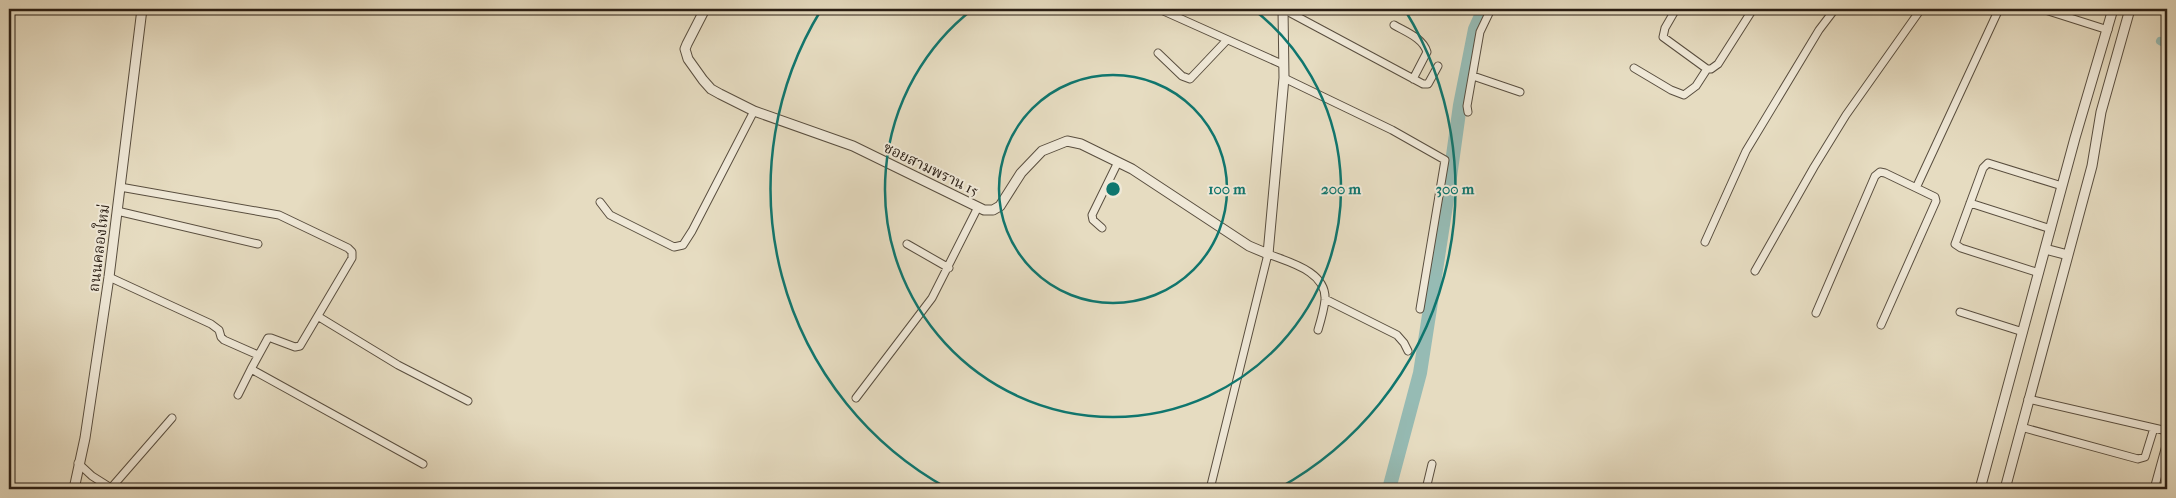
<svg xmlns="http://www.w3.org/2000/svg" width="2176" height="498" font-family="'IM FELL French Canon','Noto Serif Thai',serif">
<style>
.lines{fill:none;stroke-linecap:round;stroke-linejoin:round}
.canal{stroke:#96bbb4;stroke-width:8}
.river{stroke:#96bbb4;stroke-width:14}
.minor-casing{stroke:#594e3f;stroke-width:9}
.tertiary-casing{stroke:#594e3f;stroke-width:11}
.minor{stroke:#efe8d7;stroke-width:7}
.tertiary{stroke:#efe8d7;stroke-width:9}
.ring{fill:none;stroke:#0f766e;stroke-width:2.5}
.labels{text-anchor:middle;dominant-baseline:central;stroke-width:4;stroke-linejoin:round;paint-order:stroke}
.street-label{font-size:15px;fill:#2a1e14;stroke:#efe8d7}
.centre{fill:#0f766e;stroke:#efe8d7;stroke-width:2.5}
.ring-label{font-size:15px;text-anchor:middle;font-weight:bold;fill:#0f766e;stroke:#efe8d7;stroke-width:4;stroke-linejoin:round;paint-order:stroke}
</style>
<rect width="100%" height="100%" fill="#e6dcc1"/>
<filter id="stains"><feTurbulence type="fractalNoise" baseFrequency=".004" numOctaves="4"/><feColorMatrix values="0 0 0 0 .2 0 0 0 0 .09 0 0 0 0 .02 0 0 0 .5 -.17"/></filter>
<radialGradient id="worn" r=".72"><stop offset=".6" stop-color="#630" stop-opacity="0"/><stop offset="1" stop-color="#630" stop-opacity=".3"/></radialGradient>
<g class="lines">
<path class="canal" d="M2160,41L2167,45"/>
<path class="river" d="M1389,489L1420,373L1447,199L1460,105L1475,29L1484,9"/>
<g class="minor-casing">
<path id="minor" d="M1159,9L1284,65
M1283,9L1423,84H1428L1438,66
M1676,9L1665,28L1663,37L1707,69H1711L1718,64L1753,9
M2042,9L2108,30
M1394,25C1406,32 1423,38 1427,52L1413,79
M1158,53L1182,76L1190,79L1227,40
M1634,68L1671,90L1684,95L1696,86L1707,69
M1473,76L1520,92
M1284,78L1392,130L1445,160L1420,309
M1468,112L1467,106L1480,32L1491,9
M120,187L279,215L348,248L352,252V258L300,346L295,347L271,338H268L251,369L423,464
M1916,188L1999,9
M600,202L610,215L674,247L683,245L692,231L754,111
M1970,203L2051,229
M117,211L258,244
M1102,228L1093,220L1092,215L1118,162
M1705,242L1746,151L1819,30L1835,9
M907,244L949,268
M1755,271L1814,167L1846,115L1921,9
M2039,273L1961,248L1955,244L1983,168L1988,163L2062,186
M109,277L211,324L219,330L221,337L224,340L258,355
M1325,299L1397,335L1404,343L1408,351
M1960,312L2023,332
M1816,313L1875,176L1880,172L1885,173L1935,197L1936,201L1881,325
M319,317L398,365L468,401
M238,395L251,369
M856,398L932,298L978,207
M2028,399L2167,431
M2021,427L2138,459L2145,457L2154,428
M78,463L92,476L111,488L172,418
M1210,489L1268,254C1288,262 1327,271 1325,300C1324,310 1321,320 1318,330
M1426,489L1432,464
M2154,489L2167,442"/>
</g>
<g class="tertiary-casing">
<path id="tertiary" d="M705,9L687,44L685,49L688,59L703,80L711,89L720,94L754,111L853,146L984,210H993L1000,206L1021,173L1042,151L1067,141L1081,144L1132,169L1249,246L1268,254L1284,78L1283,9
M2045,249L2068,255
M74,489L85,438L109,277L142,9
M1980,489L2075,138L2113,9
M2005,489L2092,166L2101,112L2130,9"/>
</g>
<use href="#minor" class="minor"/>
<use href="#tertiary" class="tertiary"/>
</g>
<g class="ring">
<circle cx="1113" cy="189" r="114"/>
<path d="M1253 9A228 228 0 1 1 973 9"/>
<path d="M947 488A342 342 0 0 1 821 10M1405 10A342 342 0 0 1 1279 488"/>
</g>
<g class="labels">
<g class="street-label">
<text transform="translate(931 169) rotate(26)">ซอยสามพราน 15</text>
<text transform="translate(99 248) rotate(-83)">ถนนคลองใหม่</text>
</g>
</g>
<circle cx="1113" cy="189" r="8" class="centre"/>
<g class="ring-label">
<text x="1227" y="194">100 m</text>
<text x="1341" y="194">200 m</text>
<text x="1455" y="194">300 m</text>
</g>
<rect width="2176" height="498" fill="none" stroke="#e6dcc1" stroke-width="30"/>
<rect x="10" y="10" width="2156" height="478" fill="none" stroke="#2a1e14" stroke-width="2.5"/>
<rect x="15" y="15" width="2146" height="468" fill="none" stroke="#2a1e14"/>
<rect width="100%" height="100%" filter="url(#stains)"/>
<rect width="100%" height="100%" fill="url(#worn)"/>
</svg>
